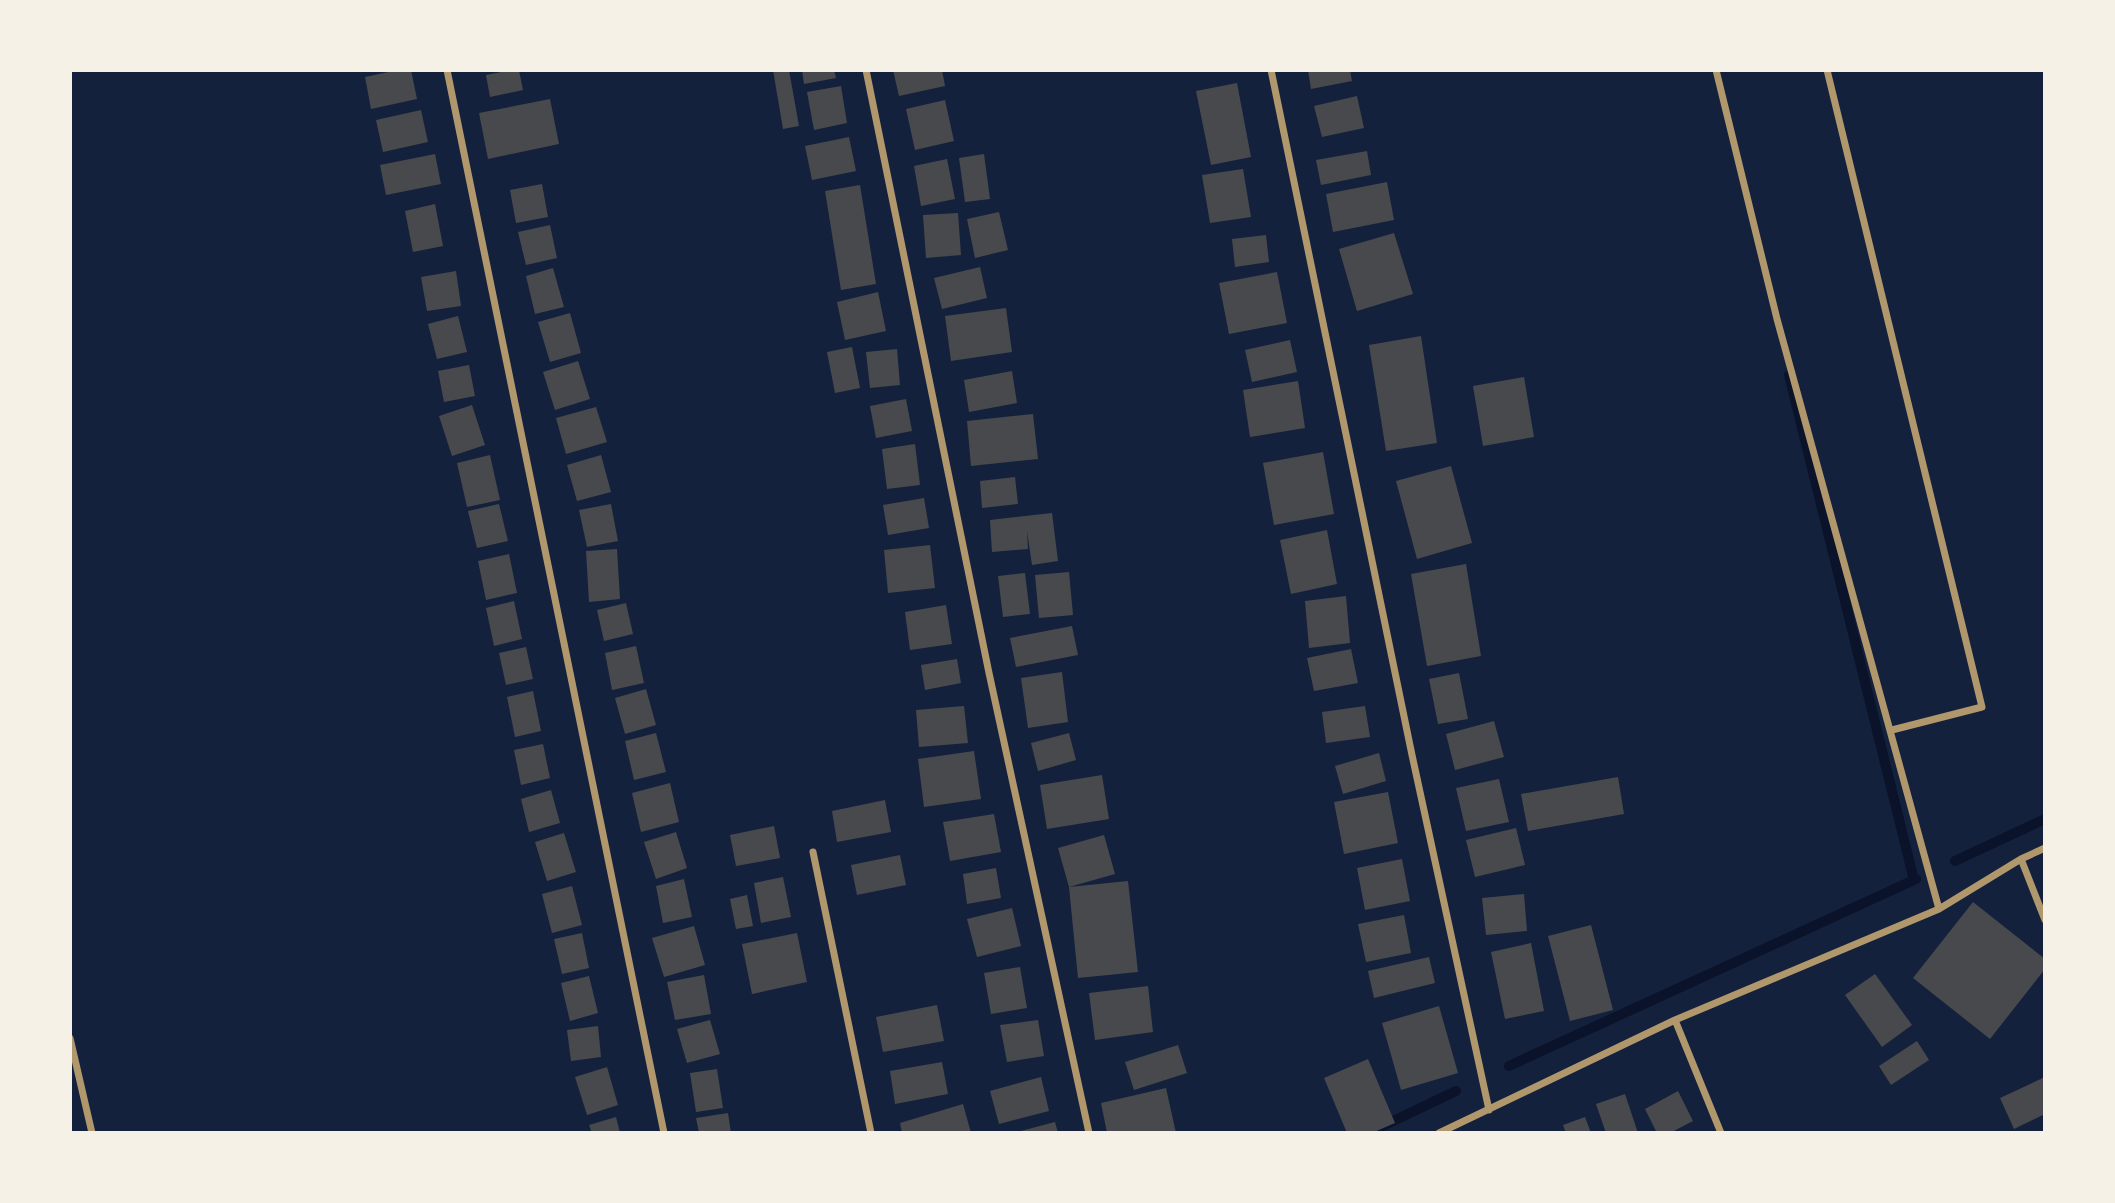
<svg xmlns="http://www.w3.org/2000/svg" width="2115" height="1203" font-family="Jost,sans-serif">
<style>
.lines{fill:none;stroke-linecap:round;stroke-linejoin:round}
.stream{stroke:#0b132b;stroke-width:10}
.building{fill:#48494c}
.minor{stroke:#b1986c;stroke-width:7}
</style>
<rect width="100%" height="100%" fill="#14213d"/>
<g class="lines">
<path class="stream" d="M1789,375L1914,880
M1955,861L2045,819
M1509,1066L1916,879
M1368,1133L1456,1091"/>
</g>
<path class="building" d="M398,70H411L417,99L371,109L365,77Z
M511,70H519L523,90L490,97L486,75Z
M773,70H789L799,126L783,129Z
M802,70H834L836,78L804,84Z
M893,70H942L945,86L899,96Z
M1308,70H1350L1352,81L1311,89Z
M1237,83L1251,157L1211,165L1196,91Z
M841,86L847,123L814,130L807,92Z
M1357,96L1364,128L1322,137L1314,106Z
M550,99L559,144L488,159L479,113Z
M945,100L954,141L915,150L906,109Z
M421,110L428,142L383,152L376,120Z
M849,137L856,171L812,180L805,146Z
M1367,151L1371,175L1321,185L1316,160Z
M435,154L441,184L386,195L380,165Z
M984,154L990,199L965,202L959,158Z
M947,159L955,199L921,206L914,166Z
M1243,169L1251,217L1210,223L1202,175Z
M1387,182L1394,220L1333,232L1326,194Z
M542,184L548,217L516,223L510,190Z
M860,185L876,284L841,290L825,191Z
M435,204L443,246L413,252L405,211Z
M999,212L1008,250L975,258L967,219Z
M958,213L961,255L926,258L923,215Z
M550,225L557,258L526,265L518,232Z
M1394,233L1413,294L1357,311L1339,249Z
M1266,235L1269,262L1235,267L1232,239Z
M980,267L987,298L942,309L934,278Z
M553,268L564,307L535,314L526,276Z
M456,271L461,306L427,311L421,277Z
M1277,272L1287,323L1229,334L1219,283Z
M878,292L886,331L845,340L837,302Z
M1006,308L1012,352L951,361L945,316Z
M570,313L581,353L550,362L538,322Z
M458,316L467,352L437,359L428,324Z
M1421,336L1437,443L1386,451L1369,345Z
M1290,340L1297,372L1252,382L1245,350Z
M852,347L860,388L835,393L827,352Z
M897,349L900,385L870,388L866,352Z
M578,361L590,399L555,410L543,372Z
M469,365L475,396L444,402L438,371Z
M1012,371L1017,403L969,412L964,380Z
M1524,377L1534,437L1483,446L1473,386Z
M1298,381L1305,428L1250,437L1243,390Z
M906,399L912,431L876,438L870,406Z
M472,405L485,445L452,456L439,416Z
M596,407L607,442L566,454L556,418Z
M1033,414L1038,459L971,466L967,421Z
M915,444L920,485L887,489L882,449Z
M1323,452L1334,514L1274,525L1263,463Z
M490,455L500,500L467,507L457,463Z
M601,455L611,492L577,501L567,465Z
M1451,466L1472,543L1417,559L1396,481Z
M1015,477L1018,504L982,508L980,481Z
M924,498L929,528L888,535L883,505Z
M499,504L508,541L477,548L468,511Z
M611,504L618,541L587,547L579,510Z
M1052,513L1058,561L1032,565L1027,531L1028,549L992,552L990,520Z
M1327,530L1337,584L1291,594L1280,540Z
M930,545L935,588L888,593L884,550Z
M617,549L620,599L589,602L586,551Z
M509,554L517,593L486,600L478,561Z
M1466,564L1481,656L1427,666L1411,574Z
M1069,572L1073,615L1039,618L1035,575Z
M1025,573L1030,614L1003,617L998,576Z
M1346,596L1350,643L1309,648L1305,601Z
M514,601L522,639L494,646L486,608Z
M626,603L633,634L604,641L597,610Z
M946,605L952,644L910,650L905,612Z
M1072,626L1078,655L1016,667L1010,638Z
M636,646L644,683L612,690L605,653Z
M526,647L533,679L506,685L499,653Z
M1351,649L1358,683L1314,691L1307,658Z
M957,659L961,683L925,690L921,665Z
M1062,672L1068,722L1028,728L1021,678Z
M1459,673L1468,719L1438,724L1429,679Z
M646,689L656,725L625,734L615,698Z
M533,691L541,731L515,737L507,697Z
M964,706L968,743L919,747L916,710Z
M1365,706L1370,737L1326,743L1322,712Z
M1494,721L1504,757L1455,770L1446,734Z
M656,733L666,772L634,780L625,741Z
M1069,733L1076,760L1038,771L1031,743Z
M543,744L550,778L521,785L514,750Z
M974,751L981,799L924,807L918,759Z
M1379,753L1386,781L1343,794L1335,766Z
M1102,775L1109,819L1047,829L1040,785Z
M1618,777L1624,814L1528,831L1521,794Z
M1499,779L1509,822L1466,831L1456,788Z
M670,783L679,822L641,832L632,793Z
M551,790L560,823L529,832L521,799Z
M1388,792L1398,843L1344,854L1334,802Z
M885,800L891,832L837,842L832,811Z
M994,814L1001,852L950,861L943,822Z
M774,826L780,858L736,866L730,835Z
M1516,828L1525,865L1475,877L1466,840Z
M676,832L687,868L656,879L644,842Z
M564,833L576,872L547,881L535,842Z
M1104,835L1115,874L1069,887L1128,881L1138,972L1078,978L1069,887L1058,848Z
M900,855L906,885L857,895L851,865Z
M1402,859L1410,901L1365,910L1357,868Z
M996,868L1001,898L967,904L963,874Z
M783,877L791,917L761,923L754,883Z
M684,879L692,917L663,923L656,886Z
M572,886L582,925L552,933L542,894Z
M1524,894L1527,931L1486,935L1482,898Z
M747,895L753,926L736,929L730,899Z
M1973,902L2045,959V969L1990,1039L1913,978Z
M1012,908L1021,946L977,957L967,919Z
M1404,915L1411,953L1366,962L1358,924Z
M1591,925L1613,1010L1570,1021L1548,936Z
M694,926L705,965L664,977L652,938Z
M582,933L589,968L562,974L554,939Z
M797,933L807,982L752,994L742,944Z
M1531,943L1544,1011L1505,1019L1491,952Z
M1429,957L1435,983L1374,998L1368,971Z
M1020,967L1027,1008L991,1014L984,973Z
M1875,974L1912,1025L1882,1047L1845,995Z
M704,975L711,1014L675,1020L667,982Z
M589,976L598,1013L570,1021L561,983Z
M1148,986L1153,1032L1095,1040L1089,993Z
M937,1005L944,1041L883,1052L876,1017Z
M1439,1006L1458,1073L1401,1090L1382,1023Z
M710,1020L720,1054L687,1063L677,1029Z
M1038,1020L1044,1056L1007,1062L1000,1025Z
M598,1026L601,1057L571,1061L567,1030Z
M1917,1041L1929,1060L1891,1085L1879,1066Z
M1178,1045L1187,1073L1134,1090L1125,1062Z
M1368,1059L1395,1123L1372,1133H1347L1324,1078Z
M942,1062L948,1094L895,1104L890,1071Z
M607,1067L618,1105L587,1115L575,1077Z
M717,1069L723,1108L696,1112L690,1073Z
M1041,1077L1049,1111L999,1124L990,1091Z
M2045,1077V1114L2014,1129L2000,1098Z
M1166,1088L1176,1133H1107L1101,1103Z
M1678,1091L1693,1121L1670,1133H1657L1645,1109Z
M1625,1094L1638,1133H1606L1596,1104Z
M963,1104L971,1133H902L900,1123Z
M728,1113L731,1133H699L696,1118Z
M616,1117L620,1133H592L589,1125Z
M1585,1117L1591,1133H1566L1563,1125Z
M1055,1122L1058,1133H1017V1132Z"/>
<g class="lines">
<path class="minor" d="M447,70L664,1133
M866,70L989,673L1089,1133
M1271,70L1412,755L1489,1110
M1716,70L1777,319L1939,909
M1827,70L1982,707L1892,730
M813,852L871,1133
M2021,859L2045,920
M1675,1020L1721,1133
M70,1038L92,1133
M1439,1133L1675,1020L1939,909L2021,859L2045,848"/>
</g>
<rect width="2115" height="1203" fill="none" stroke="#f6f1e7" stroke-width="144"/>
</svg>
